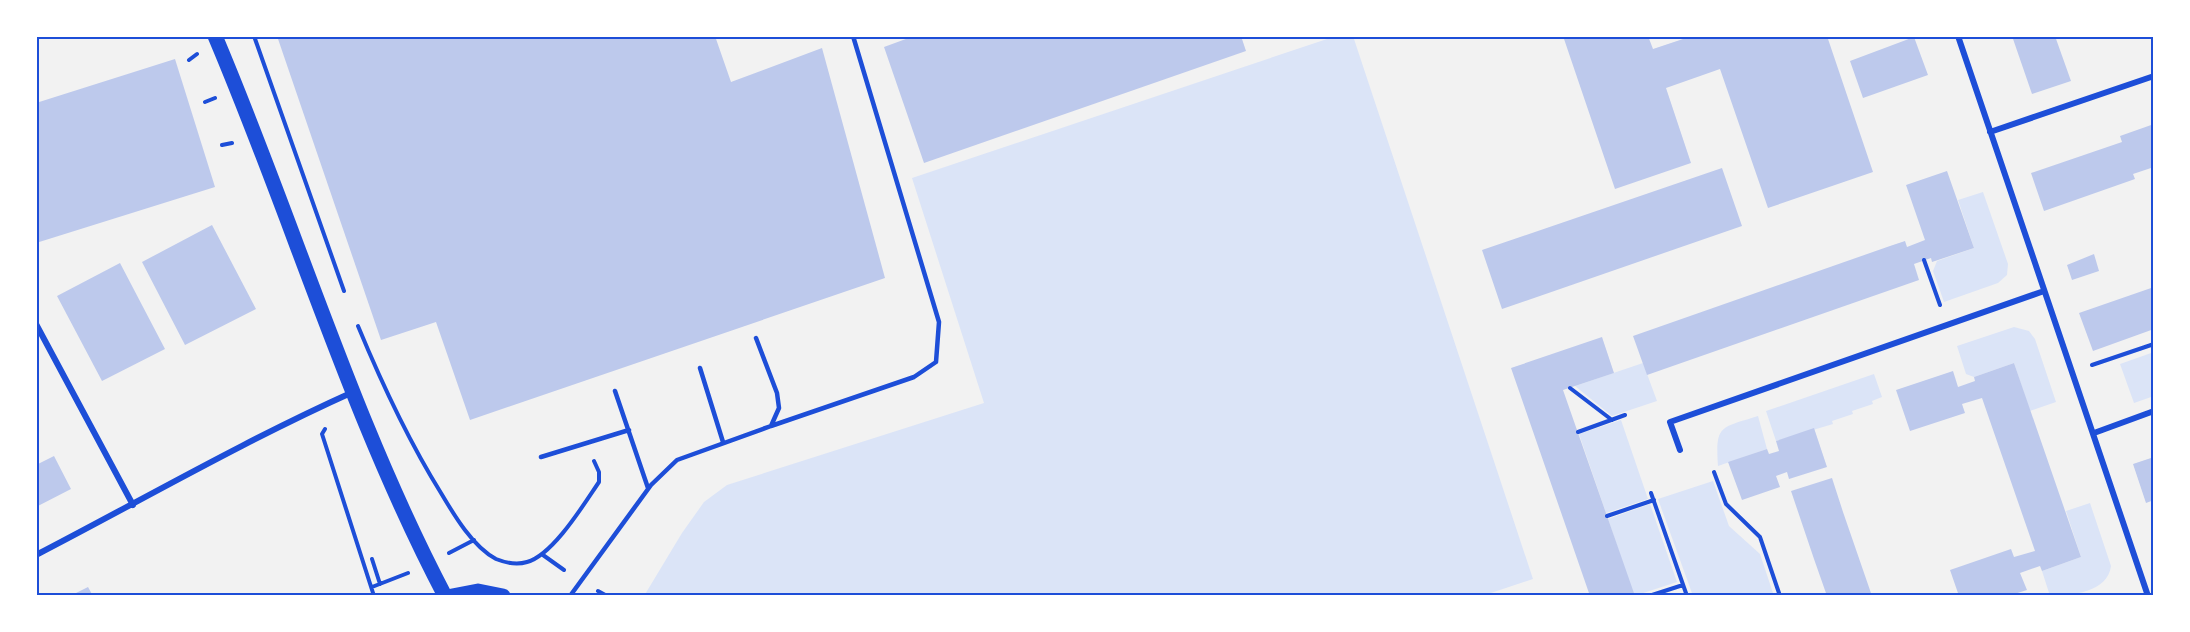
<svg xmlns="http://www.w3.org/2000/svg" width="2190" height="632" font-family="Literata,serif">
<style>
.green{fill:#dbe4f7}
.building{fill:#bdc9ec}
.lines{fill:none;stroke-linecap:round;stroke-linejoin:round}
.path{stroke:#1d4ed8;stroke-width:4}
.service{stroke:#1d4ed8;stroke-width:4.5}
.minor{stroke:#1d4ed8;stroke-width:6}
.primary{stroke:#1d4ed8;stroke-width:15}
.neatline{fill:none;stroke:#1d4ed8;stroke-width:2}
</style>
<rect width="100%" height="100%" fill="#f2f2f2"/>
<path class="green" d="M1336,36H1353L1533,579L1482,596H644L682,533L704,502L727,485L984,403L912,178Z
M1983,192L2008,264L2007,275L1998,283L1944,302L1933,271L1937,261L1974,248L1958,200Z
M2014,327L2029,331L2035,339L2056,402L2030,411L2014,363L1974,377L1966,374L1957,346Z
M2154,352V396L2134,403L2120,364Z
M1643,363L1657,401L1612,416L1575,386Z
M1874,374L1882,397L1872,401L1873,404L1852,411L1853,414L1832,421L1833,424L1776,441L1766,411Z
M1758,416L1767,449L1718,466C1715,424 1721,428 1758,416Z
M1621,420L1648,499L1606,513L1579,434Z
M1713,481L1729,526L1760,554L1774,596H1693L1658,499Z
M2090,503L2111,566C2108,592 2071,596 2050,596L2042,571L2081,557L2066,511Z
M1650,504L1677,582L1634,596L1608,519Z"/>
<path class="building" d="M277,36H715L731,82L822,48L885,278L470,420L436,322L381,340Z
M914,36H1241L1246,51L924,163L884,47Z
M1563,36H1648L1653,49L1692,36H1827L1873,172L1768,208L1720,69L1666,88L1691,163L1615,189Z
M2012,36H2055L2071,81L2032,94Z
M1914,37L1928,75L1863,98L1850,61Z
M175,59L215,187L36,243V103Z
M2154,124V167L2133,174L2135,179L2044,211L2031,173L2122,142L2120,136Z
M1722,168L1742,226L1502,309L1482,250Z
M1947,171L1974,248L1932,262L1931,258L1914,264L1919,280L1647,375L1633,336L1890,246L1905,241L1907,247L1925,240L1906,185Z
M212,225L256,309L185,345L142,262Z
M2094,254L2099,271L2072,280L2067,265Z
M120,263L165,349L102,381L57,296Z
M2154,287V329L2093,351L2079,313Z
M1602,337L1614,373L1563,390L1635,596H1590L1511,368Z
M2014,363L2081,557L2042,571L2040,566L2020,573L2027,590L2008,596H1959L1950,570L2011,549L2014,557L2035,551L1982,398L1962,404L1965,413L1910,431L1896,390L1953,371L1958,387L1975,381L1974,377Z
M1814,428L1827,467L1789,479L1787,472L1776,476L1780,487L1742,500L1728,462L1767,449L1769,454L1779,451L1776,441Z
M54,456L71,489L36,507V465Z
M2154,457V500L2146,503L2133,464Z
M1832,478L1843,512L1872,596H1827L1814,559L1791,491Z
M88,587L93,596H70Z"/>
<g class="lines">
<path class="path" d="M254,36L344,291
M189,60L197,54
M205,102L215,98
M222,145L232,143
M1924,260L1940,305
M358,326C382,384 408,440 441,493C454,515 473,547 496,559C506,563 517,565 527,562C553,555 584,504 599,482V472L594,461
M2092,365L2154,344
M1570,388L1612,420
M325,429L322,434L374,596
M1578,432L1625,415
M1714,472L1726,504L1760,537L1780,596
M1651,493L1687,596
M1607,516L1654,500
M449,553L474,540
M543,555L564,570
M372,559L380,584
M372,587L408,573
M598,591L607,596
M1649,596L1683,585"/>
<path class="service" d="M700,368L723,442
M615,391L648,488
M771,426L914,377L936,362L939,322L853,36
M541,457L629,430
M570,596L651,485L677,460L771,426L779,408L777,393L756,338"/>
<path class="minor" d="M1958,36L2148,596
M1990,132L2154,76
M36,324L133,505
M2094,433L2154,411
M1680,450L1670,422L2044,291
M36,555C142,500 244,441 353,392"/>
<path class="primary" d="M215,36C294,222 351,417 445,596
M452,596L478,591L503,596"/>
</g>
<rect width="2190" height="632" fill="none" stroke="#ffffff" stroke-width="75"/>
<rect x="38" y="38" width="2114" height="556" class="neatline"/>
</svg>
